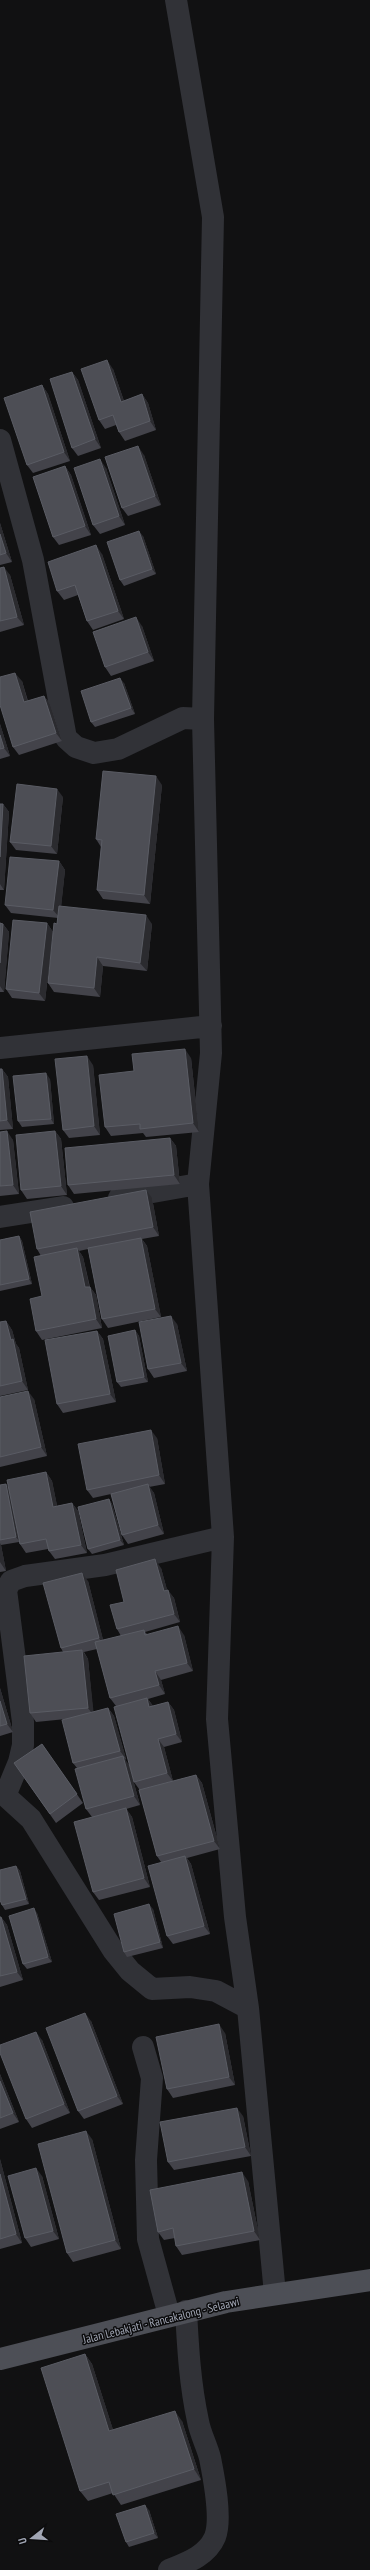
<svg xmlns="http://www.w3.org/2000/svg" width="370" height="2570" font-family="'PT Sans Narrow',sans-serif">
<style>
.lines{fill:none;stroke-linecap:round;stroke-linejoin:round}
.minor{stroke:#313237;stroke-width:22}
.major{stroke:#4d4f56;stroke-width:22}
.wall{fill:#43434a}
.shaded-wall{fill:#2b2b2f}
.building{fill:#4d4e55;stroke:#5a5c64}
.labels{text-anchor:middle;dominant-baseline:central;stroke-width:3;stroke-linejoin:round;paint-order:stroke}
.street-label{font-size:12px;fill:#a1a6b4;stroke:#0c0c0d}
</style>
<rect width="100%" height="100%" fill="#111112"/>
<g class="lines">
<path class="minor" d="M176,0L213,217L203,719L211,1053L198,1184L223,1537L217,1719L235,1917L248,2008L275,2294
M0,440L33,560L66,738L76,747L94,753L118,749L183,718L203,719
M0,1048L211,1026
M119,1198L198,1184
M0,1217L63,1207
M0,1791L31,1819L113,1950L130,1971L152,1989L190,1987L216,1991L248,2008
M5,1796L19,1762L23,1745V1722L6,1590L11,1581L25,1576L105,1565L223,1537
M143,2047L152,2078L146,2160L148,2239L169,2315
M169,2570C186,2563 207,2556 215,2537C222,2519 214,2478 210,2458C207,2446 200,2433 198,2421C190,2384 188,2348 186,2311"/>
<path class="major" d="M0,2359L226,2302L370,2280"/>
</g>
<path class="wall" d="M113,369L124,401L142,394L148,403L156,430L125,441L119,432L116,425L105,429L99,420Z
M72,372L78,380L101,448L78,456L72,448Z
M42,385L48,394L70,461L33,473L27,465Z
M144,455L161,505L128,516L122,508Z
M65,466L71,475L91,535L59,545L53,537Z
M106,468L125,525L100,534L93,525Z
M0,523L12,562L0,565Z
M143,536L156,574L124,586L120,580Z
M102,554L124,619L93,630L87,621L78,595L64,600L57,591Z
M0,568L10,575L24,625L0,632Z
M142,626L154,661L111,676L105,667Z
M22,681L28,701L44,696L50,704L62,741L19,755L13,747Z
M124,683L135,714L95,727L91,722Z
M0,724L10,756L0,759Z
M162,785L150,904L103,899L97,890L101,847L96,839Z
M63,797L57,854L16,850L10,842Z
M0,804H3L9,812L4,890H0Z
M59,861L65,870L61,906L152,924L147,971L103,966L100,997L54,992L48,983L58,918L11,913L5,905Z
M0,923L3,924L9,932L4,992H0Z
M47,923L53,932L45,1001L12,998L6,989Z
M191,1058L199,1132L146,1137L143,1133L111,1136L105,1127L134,1071Z
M93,1065L100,1135L69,1138L63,1130Z
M0,1069H2L8,1077L13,1129L0,1130Z
M50,1079L54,1124L22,1127L18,1121Z
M55,1131L61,1139L67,1195L27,1199L21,1190Z
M0,1132L13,1140L19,1194L0,1196Z
M170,1138L176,1146L180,1184L74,1194L68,1185Z
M152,1198L159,1236L142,1239L147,1246L161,1317L108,1328L102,1319L88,1249L79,1251L83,1257L90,1287L96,1295L102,1328L42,1340L36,1331L42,1296L41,1256L37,1249Z
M19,1236L22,1241L32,1284L0,1291V1240Z
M6,1321L12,1330L16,1344L19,1348L28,1390L0,1396V1322Z
M177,1324L187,1371L154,1378L148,1369Z
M135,1330L139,1336L148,1382L121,1387L117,1382Z
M97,1331L103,1339L116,1402L63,1413L57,1404Z
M0,1397L34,1399L47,1456L0,1467Z
M157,1438L165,1484L149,1487L154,1493L164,1534L128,1544L122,1535L111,1494L93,1498L87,1490Z
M46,1472L52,1481L57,1506L72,1503L78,1511L87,1553L55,1559L49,1551L48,1549L26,1553L20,1544L19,1542L1,1545L6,1571L0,1572V1485L6,1484L9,1488Z
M109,1499L112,1504L124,1545L92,1554L88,1549Z
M161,1568L167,1590L174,1598L180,1622L145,1632L147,1634L184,1635L193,1671L161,1680L165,1694L148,1699L153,1706L168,1702L174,1710L182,1742L164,1747L173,1781L196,1775L202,1783L220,1849L187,1858L191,1864L210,1934L173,1944L167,1936L161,1862L157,1856L139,1789L134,1782L116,1706L110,1698L97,1649L84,1652L88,1659L93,1712L108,1708L114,1716L126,1759L125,1760L129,1765L140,1805L126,1809L132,1817L150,1887L99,1900L93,1892L92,1817L86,1809L77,1768L73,1763L66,1719L36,1722L30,1713L63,1652L61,1648L88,1581L103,1640L121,1636L117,1629L124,1602Z
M0,1688L13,1732L0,1736Z
M42,1744L83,1803L56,1823L14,1763Z
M16,1866L20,1871L29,1904L5,1910L2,1905Z
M153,1909L163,1948L127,1957L124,1952Z
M37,1913L52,1962L27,1969L23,1964Z
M0,1917H1L7,1925L23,1980L0,1987Z
M91,2021L123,2104L84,2119L78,2111Z
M225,2033L235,2085L173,2098L167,2089Z
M42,2040L70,2113L32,2128L26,2119Z
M0,2074L19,2122L0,2129Z
M243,2116L251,2156L174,2170L168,2162Z
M92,2139L121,2249L73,2262L67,2253Z
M0,2159L22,2243L0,2249Z
M42,2176L59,2239L31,2247L25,2238Z
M248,2181L260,2240L182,2255L176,2246L175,2238L164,2240L158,2232Z
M85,2354L92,2364L113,2430L182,2421L201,2480L121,2505L113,2493L88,2501L80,2491Z
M149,2510L158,2538L129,2547L126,2542Z"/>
<path class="shaded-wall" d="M107,360L113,369L127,410L121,402Z
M72,372L78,380L101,448L95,439Z
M42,385L48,394L70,461L64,452Z
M142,394L148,403L156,430L150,421Z
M138,446L144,455L161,505L155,496Z
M100,459L106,468L125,525L119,516Z
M65,466L71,475L91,535L85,526Z
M0,523L12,562L6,553L0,534Z
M139,531L143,536L156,574L152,569Z
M96,545L102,554L124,619L118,611Z
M4,567L10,575L24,625L17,617Z
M136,617L142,626L154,661L148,652Z
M15,673L22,681L30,710L24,702Z
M120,678L124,683L135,714L131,708Z
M44,696L50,704L62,741L56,733Z
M0,724L10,756L4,748L0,735Z
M156,776L162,785L150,904L144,895Z
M57,789L63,797L57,854L51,846Z
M3,804L9,812L4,890L0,884V857Z
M59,861L65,870L60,918L53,910Z
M146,915L152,924L147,971L140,963Z
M47,923L53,932L45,1001L39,993Z
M3,924L9,932L4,992L0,986V963Z
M97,957L103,966L100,997L94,988Z
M185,1049L191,1058L199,1132L193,1123Z
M87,1056L93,1065L100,1135L94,1126Z
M2,1069L8,1077L13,1129L7,1120Z
M46,1073L50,1079L54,1124L51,1119Z
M7,1131L13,1140L19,1194L13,1185Z
M55,1131L61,1139L67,1195L61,1186Z
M170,1138L176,1146L180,1184L174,1175Z
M146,1190L152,1198L159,1236L153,1227Z
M19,1236L22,1241L32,1284L29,1279Z
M141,1238L147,1246L161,1317L155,1309Z
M77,1248L83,1257L91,1294L90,1287L96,1295L102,1328L96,1319L85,1287Z
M171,1316L177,1324L187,1371L181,1363Z
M6,1321L12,1330L16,1344L19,1348L28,1390L22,1381Z
M135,1330L139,1336L148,1382L144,1377Z
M97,1331L103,1339L116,1402L110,1394Z
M28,1391L34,1399L47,1456L41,1447Z
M151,1430L157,1438L165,1484L159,1475Z
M46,1472L52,1481L59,1515L53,1507Z
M6,1484L10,1489L20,1542L16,1537Z
M148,1484L154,1493L164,1534L158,1525Z
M109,1499L112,1504L124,1545L120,1540Z
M72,1503L78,1511L87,1553L81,1545Z
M0,1543L1,1545L6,1571L0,1562Z
M155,1559L161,1568L170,1600L164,1591Z
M82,1573L88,1581L105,1647L99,1638Z
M168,1590L174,1598L180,1622L174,1614Z
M178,1626L184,1635L193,1671L187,1663Z
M82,1650L88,1659L94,1716L88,1708Z
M155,1671L161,1680L165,1694L159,1685Z
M0,1688L13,1732L7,1724L0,1701Z
M147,1698L153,1706L149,1707Z
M168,1702L174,1710L182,1742L176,1734Z
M108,1708L114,1716L126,1759L120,1751Z
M158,1739L164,1747L173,1781L167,1773Z
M123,1756L129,1765L140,1805L134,1796Z
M196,1775L202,1783L220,1849L214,1841Z
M126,1808L132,1817L150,1887L144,1878Z
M185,1856L191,1864L210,1934L204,1926Z
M16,1866L20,1871L29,1904L26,1899Z
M149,1904L153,1909L163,1948L160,1942Z
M34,1908L37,1913L52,1962L48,1957Z
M1,1917L7,1925L23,1980L17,1972Z
M85,2013L91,2021L123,2104L117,2096Z
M219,2024L225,2033L235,2085L229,2077Z
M36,2032L42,2040L70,2113L64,2104Z
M0,2074L19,2122L13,2113L0,2081Z
M237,2108L243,2116L251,2156L245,2147Z
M86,2131L92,2139L121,2249L115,2240Z
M0,2159L22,2243L16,2234L0,2174Z
M36,2168L42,2176L59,2239L53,2231Z
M242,2172L248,2181L260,2240L254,2231Z
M85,2354L92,2364L117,2442L109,2431Z
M175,2411L182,2421L201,2480L194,2469Z
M145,2505L149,2510L158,2538L154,2533Z"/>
<path class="building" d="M107,360L121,402L142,394L150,421L119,432L113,415L99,420L81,369Z
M72,372L95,439L72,448L50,379Z
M42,385L64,452L27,465L4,398Z
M138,446L155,496L122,508L105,457Z
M100,459L119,516L93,525L74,468Z
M65,466L85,526L53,537L33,477Z
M139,531L152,569L120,580L107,542Z
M0,534L6,553L0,555Z
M96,545L118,611L87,621L75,585L57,591L48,562Z
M4,567L17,617L0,621V568Z
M136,617L148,652L105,667L93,632Z
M15,673L24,702L44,696L56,733L13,747L0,705V677Z
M120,678L131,708L91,722L81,691Z
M0,735L4,748L0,749Z
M103,771L156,776L144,895L97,890L102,840L96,839Z
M17,784L57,789L51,846L10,842Z
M0,804H3L0,857Z
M10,857L59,861L53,910L5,905Z
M59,906L146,915L140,963L97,957L94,988L48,983L54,923L57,924Z
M13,920L47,923L39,993L6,989Z
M0,923L3,924L0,963Z
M185,1049L193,1123L140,1129V1124L105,1127L99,1075L134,1071L132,1054Z
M87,1056L94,1126L63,1130L55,1059Z
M0,1069H2L7,1120L0,1121Z
M46,1073L51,1119L18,1121L13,1076Z
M7,1131L13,1185L0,1186V1132Z
M55,1131L61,1186L21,1190L16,1135Z
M170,1138L174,1175L68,1185L65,1148Z
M146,1190L153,1227L37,1249L30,1212Z
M19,1236L29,1279L0,1285V1240Z
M141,1238L155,1309L102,1319L88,1248Z
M77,1248L85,1287H90L96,1319L36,1331L30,1299L42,1296L34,1257Z
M171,1316L181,1363L148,1369L139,1322Z
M6,1321L11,1340L13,1339L22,1381L0,1386V1322Z
M135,1330L144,1377L117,1382L108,1336Z
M97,1331L110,1394L57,1404L45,1340Z
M28,1391L41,1447L0,1457V1397Z
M151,1430L159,1475L87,1490L78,1444Z
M46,1472L53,1507L72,1503L81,1545L49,1551L46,1539L20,1544L7,1480Z
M6,1484L16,1537L0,1540V1485Z
M148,1484L158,1525L122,1535L111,1494Z
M109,1499L120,1540L88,1549L78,1507Z
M155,1559L164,1591L168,1590L174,1614L117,1629L110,1605L124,1602L116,1570Z
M82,1573L99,1638L61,1648L43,1583Z
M178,1626L187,1663L155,1671L159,1685L110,1698L95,1642L144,1630L145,1635Z
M82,1650L88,1708L30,1713L24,1656Z
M147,1698L149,1707L168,1702L176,1734L158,1739L167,1773L134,1782L114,1707Z
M0,1701L7,1724L0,1726Z
M108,1708L120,1751L73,1763L62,1720Z
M42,1744L77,1794L50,1814L14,1763Z
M123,1756L134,1796L86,1809L75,1769Z
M196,1775L214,1841L157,1856L139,1790Z
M126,1808L144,1878L93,1892L74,1822Z
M185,1856L204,1926L167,1936L148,1866Z
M16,1866L26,1899L2,1905L0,1900V1870Z
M149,1904L160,1942L124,1952L114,1914Z
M34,1908L48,1957L23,1964L9,1916Z
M0,1917H1L17,1972L0,1976Z
M85,2013L117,2096L78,2111L46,2028Z
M219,2024L229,2077L167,2089L156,2037Z
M36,2032L64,2104L26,2119L0,2053V2045Z
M0,2081L13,2113L0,2118Z
M237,2108L245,2147L168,2162L160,2122Z
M86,2131L115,2240L67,2253L38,2144Z
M36,2168L53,2231L25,2238L8,2176Z
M242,2172L254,2231L176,2246L173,2228L158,2232L150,2190Z
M0,2174L16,2234L0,2239Z
M85,2354L109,2431L175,2411L194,2469L113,2495L109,2482L80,2491L41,2368Z
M145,2505L154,2533L126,2542L116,2514Z"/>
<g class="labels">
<g class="street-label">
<text transform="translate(161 2320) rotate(-14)">Jalan Lebakjati - Rancakalong - Selaawi</text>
</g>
</g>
<g transform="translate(32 2538) rotate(253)" stroke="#0c0c0d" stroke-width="3" paint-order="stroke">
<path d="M0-3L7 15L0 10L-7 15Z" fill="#a1a6b4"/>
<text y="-6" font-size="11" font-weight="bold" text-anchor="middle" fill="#a1a6b4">U</text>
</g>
</svg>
